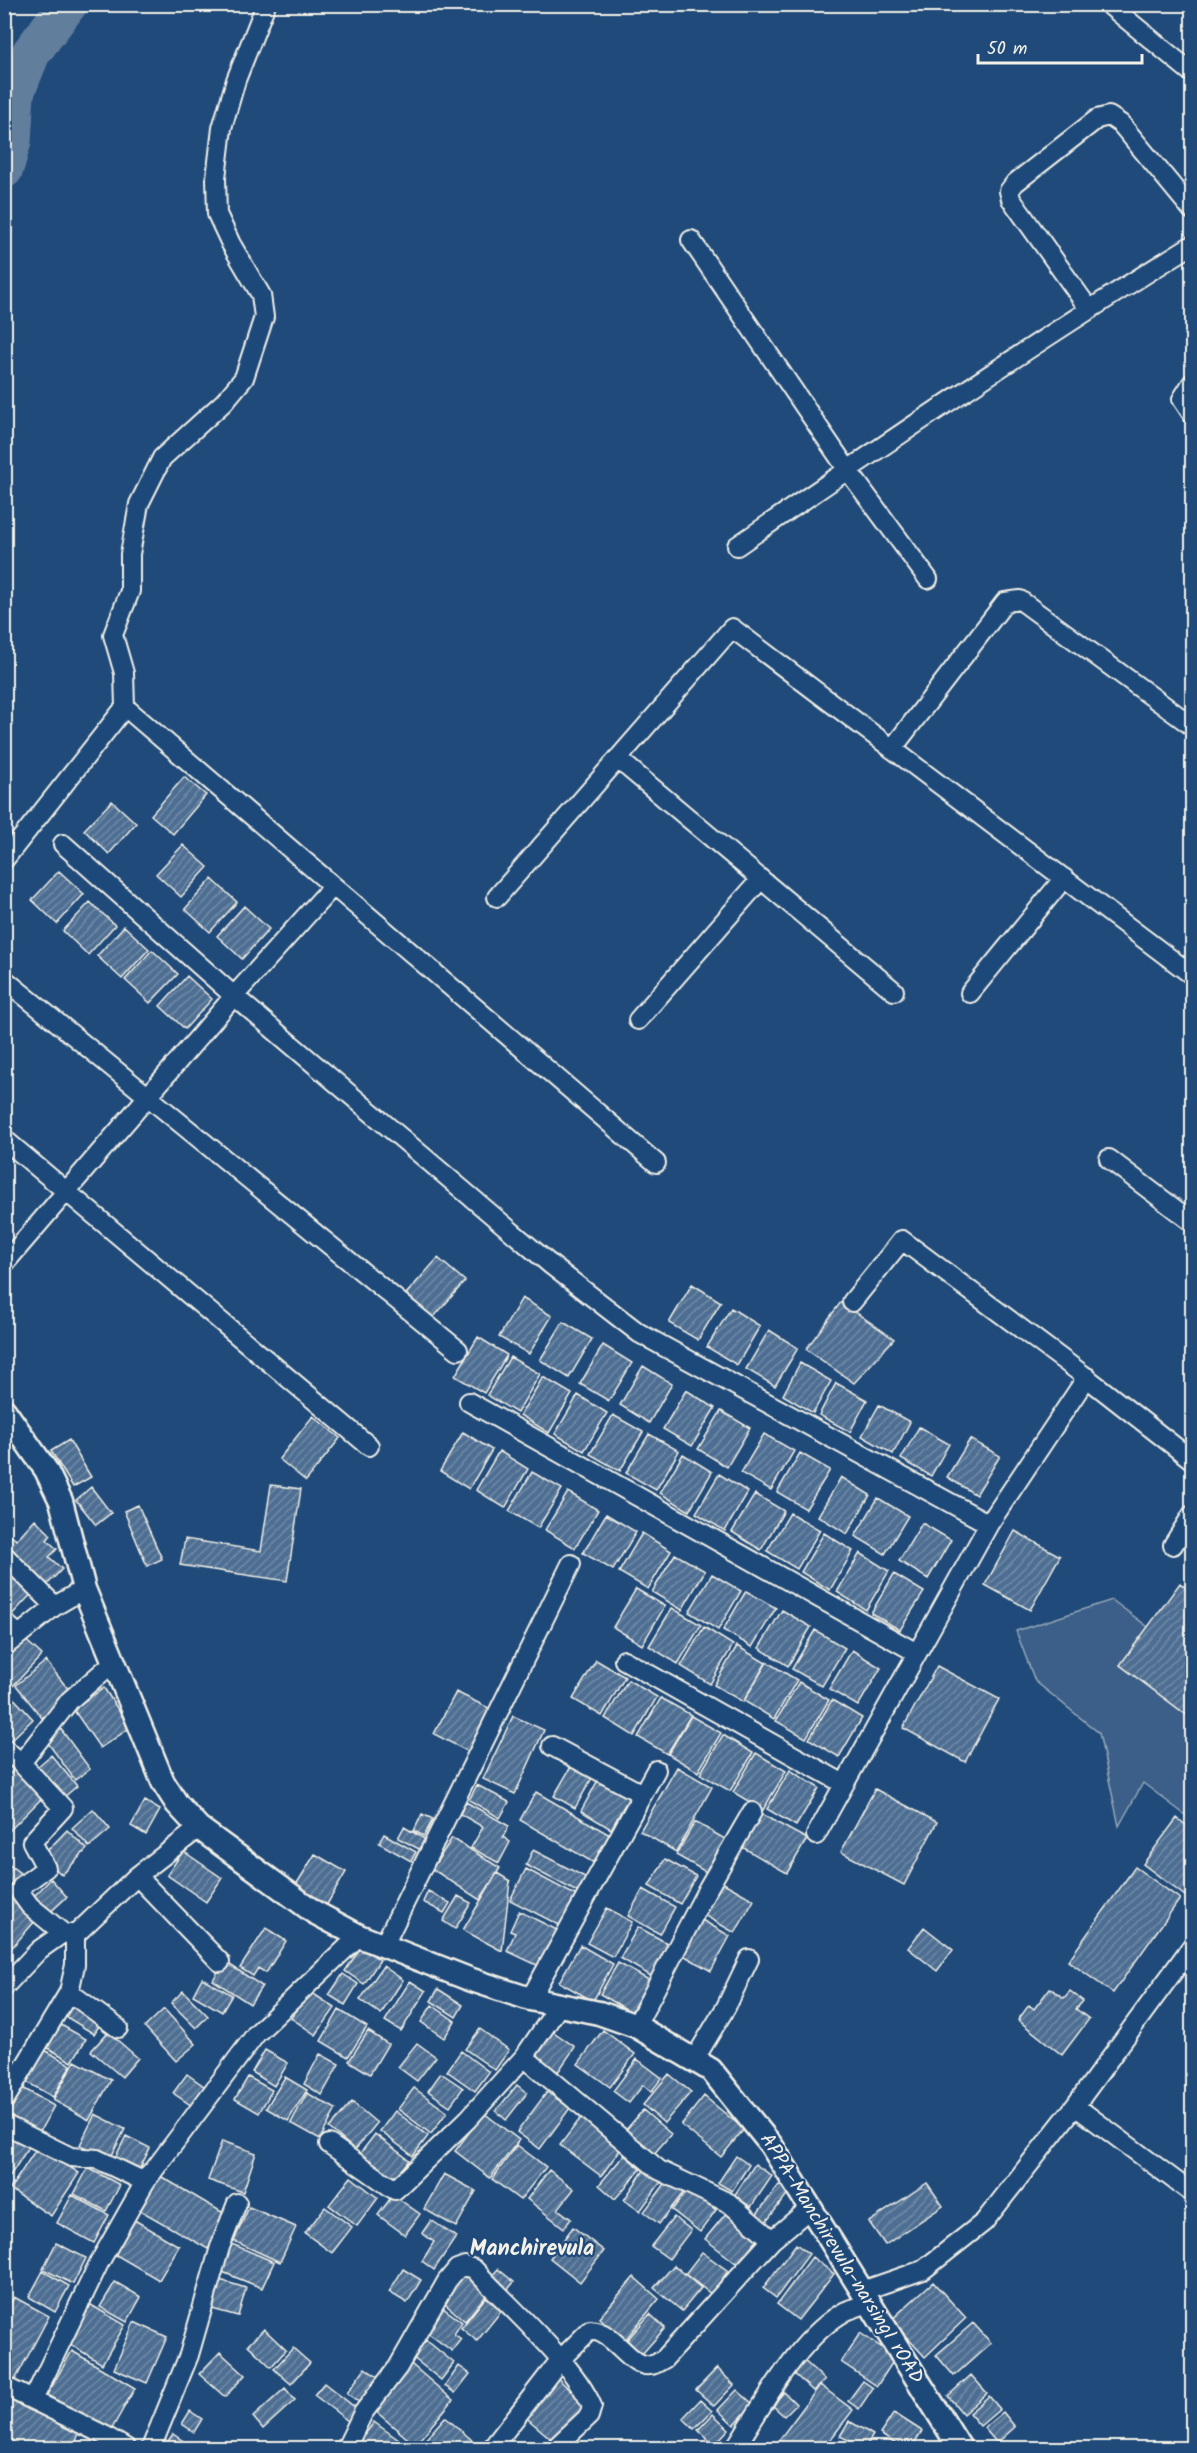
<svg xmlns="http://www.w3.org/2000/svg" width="1197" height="2453" font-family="Kalam,sans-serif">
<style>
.grass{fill:#3a5f88;stroke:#97a8b8;stroke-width:1.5}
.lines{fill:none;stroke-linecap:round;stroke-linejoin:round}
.river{stroke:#627e9d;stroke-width:39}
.building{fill:url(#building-hatch);stroke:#f4f1e8;stroke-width:1.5}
.minor-casing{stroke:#f4f1e8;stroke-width:22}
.tertiary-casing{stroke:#f4f1e8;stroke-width:27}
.minor{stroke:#1f4a7a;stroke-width:18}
.tertiary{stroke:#1f4a7a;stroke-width:22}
.labels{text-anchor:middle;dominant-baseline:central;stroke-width:4.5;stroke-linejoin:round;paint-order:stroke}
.street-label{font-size:20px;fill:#f4f1e8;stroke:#1f4a7a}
.quarter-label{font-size:22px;font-weight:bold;fill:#f4f1e8;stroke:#1f4a7a}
</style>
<defs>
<pattern id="building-hatch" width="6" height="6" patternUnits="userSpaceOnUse" patternTransform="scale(1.5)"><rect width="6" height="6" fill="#4d6e92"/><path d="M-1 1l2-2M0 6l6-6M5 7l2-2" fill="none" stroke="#708aa6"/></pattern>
</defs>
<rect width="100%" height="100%" fill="#1f4a7a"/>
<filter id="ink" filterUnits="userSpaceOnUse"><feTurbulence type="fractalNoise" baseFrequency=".0167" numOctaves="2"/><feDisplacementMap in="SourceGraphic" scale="12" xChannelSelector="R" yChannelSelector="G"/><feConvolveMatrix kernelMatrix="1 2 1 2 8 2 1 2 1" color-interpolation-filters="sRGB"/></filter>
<g filter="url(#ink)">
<path class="grass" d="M1112,1600L1148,1627L1120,1665L1192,1719V1820L1143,1783L1119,1826L1099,1733L1035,1681L1016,1631Z"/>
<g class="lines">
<path class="river" d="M4,169L12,141L15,93L31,53L68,4"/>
</g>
<path class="building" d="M184,777L206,795L173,834L151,815Z
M112,801L136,823L109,854L84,830Z
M183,845L208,867L181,897L156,874Z
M59,871L84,894L57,924L32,900Z
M212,879L237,902L210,932L185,909Z
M90,902L115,925L88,955L63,931Z
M244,906L269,929L242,959L217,936Z
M124,926L149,949L122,979L97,956Z
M152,950L178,974L150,1003L125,980Z
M187,976L212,999L185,1029L160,1006Z
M438,1258L465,1281L433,1318L406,1294Z
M692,1284L721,1302L698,1340L669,1323Z
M522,1298L552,1316L529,1354L499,1337Z
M841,1302L894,1339L854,1383L806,1349Z
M731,1308L760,1326L737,1365L707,1347Z
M563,1322L592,1339L569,1378L540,1360Z
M769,1330L798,1348L775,1386L746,1369Z
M478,1337L507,1355L484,1393L455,1376Z
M603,1345L632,1363L609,1401L580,1384Z
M510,1357L540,1374L517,1413L487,1395Z
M800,1363L831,1381L813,1413L783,1395Z
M643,1366L672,1384L649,1423L620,1405Z
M543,1377L572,1394L549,1433L520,1415Z
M836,1383L867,1400L850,1432L819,1415Z
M686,1390L715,1408L692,1446L663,1429Z
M578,1395L607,1413L584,1451L555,1434Z
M879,1405L910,1422L893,1454L862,1436Z
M721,1411L750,1428L727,1467L698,1449Z
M613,1415L643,1432L620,1471L590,1454Z
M313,1416L340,1438L306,1481L279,1459Z
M919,1427L949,1444L931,1476L901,1459Z
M463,1432L492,1450L469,1489L440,1471Z
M649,1434L679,1451L656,1490L626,1473Z
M764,1434L794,1451L771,1490L741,1473Z
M970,1439L1000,1456L976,1495L947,1477Z
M69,1440L91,1477L73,1487L51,1451Z
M499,1451L528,1469L505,1508L476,1490Z
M800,1453L830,1470L806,1509L777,1492Z
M683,1454L712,1472L689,1511L660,1493Z
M532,1472L562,1489L538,1528L509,1511Z
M719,1474L748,1492L725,1531L696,1513Z
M841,1477L870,1495L847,1534L818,1516Z
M271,1485L301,1489L287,1581L180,1565L185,1539L261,1551Z
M91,1487L111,1513L96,1525L76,1500Z
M568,1492L598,1510L575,1548L545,1530Z
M755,1494L784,1511L761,1550L732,1532Z
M878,1498L908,1516L885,1554L855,1536Z
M138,1505L162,1559L147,1566L124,1511Z
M790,1513L820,1530L797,1569L767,1551Z
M606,1514L636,1532L613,1570L583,1553Z
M35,1519L51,1535L47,1540L57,1549L49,1557L62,1569L46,1586L4,1547V1529L16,1540Z
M922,1523L951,1540L928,1579L899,1561Z
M1015,1531L1060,1556L1030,1610L985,1585Z
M642,1533L671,1551L648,1589L619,1572Z
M824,1533L853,1551L830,1590L801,1572Z
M860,1553L889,1571L866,1610L837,1592Z
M675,1554L705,1571L682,1610L652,1592Z
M14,1570L35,1590L7,1620L4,1617V1580Z
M712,1574L741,1591L718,1630L689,1612Z
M894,1574L924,1592L900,1630L871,1613Z
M1180,1583L1192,1593V1719L1120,1665Z
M636,1589L665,1606L642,1645L613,1627Z
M746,1591L776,1608L752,1647L723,1630Z
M672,1608L701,1625L678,1664L649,1646Z
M782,1610L811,1627L788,1666L759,1648Z
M704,1627L733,1645L710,1684L681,1666Z
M815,1630L845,1648L822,1686L792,1669Z
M20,1635L42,1655L10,1689L4,1683V1652Z
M737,1646L766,1663L743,1702L714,1685Z
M852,1650L881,1668L858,1706L829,1689Z
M596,1660L625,1677L602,1716L573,1699Z
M46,1661L72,1694L42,1718L16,1685Z
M767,1662L797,1680L774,1719L744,1701Z
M937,1666L999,1699L965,1762L903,1728Z
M628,1680L657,1697L634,1736L605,1718Z
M799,1682L829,1700L806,1738L776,1721Z
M104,1688L130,1728L100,1748L73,1709Z
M7,1691L33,1719L7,1744L4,1741V1693Z
M456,1692L493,1710L471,1753L434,1734Z
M661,1698L691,1715L667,1754L638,1737Z
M832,1700L862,1718L839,1757L809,1739Z
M513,1716L544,1730L515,1794L483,1779Z
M691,1716L721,1733L698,1772L668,1754Z
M60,1728L90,1769L75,1780L45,1739Z
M723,1735L753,1753L730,1791L700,1774Z
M756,1753L786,1771L763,1810L733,1792Z
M51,1755L77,1786L63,1798L36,1768Z
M572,1765L593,1776L575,1808L554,1796Z
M677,1767L712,1787L676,1852L640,1831Z
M15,1769L43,1797L7,1833L4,1831V1779Z
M790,1770L819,1788L796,1826L767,1809Z
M598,1780L629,1797L611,1829L581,1811Z
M477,1785L509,1802L500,1818L469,1800Z
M875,1789L937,1822L904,1885L841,1852Z
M536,1792L610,1835L594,1863L520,1820Z
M145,1801L160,1810L146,1835L131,1826Z
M466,1802L509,1826L503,1837L510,1842L499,1863L471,1848L483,1827L460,1814Z
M93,1809L110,1829L89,1847L72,1828Z
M422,1814L433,1819L424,1836L414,1831Z
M761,1814L807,1839L787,1873L742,1847Z
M1177,1818L1192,1830V1885L1185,1896L1143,1864Z
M695,1822L725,1839L706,1872L676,1855Z
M404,1827L425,1839L419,1849L398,1838Z
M67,1830L87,1849L62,1875L42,1856Z
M384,1834L416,1852L411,1861L379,1843Z
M452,1838L500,1868L480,1900L432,1869Z
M533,1850L587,1878L579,1893L526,1865Z
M183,1851L222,1878L206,1902L167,1875Z
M315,1854L346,1872L326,1906L294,1888Z
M665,1859L696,1876L680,1904L649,1886Z
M4,1861L20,1873L4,1893Z
M1135,1867L1180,1899L1113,1993L1068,1961Z
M526,1869L577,1896L561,1926L510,1900Z
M497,1873L510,1881L502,1951L463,1930Z
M51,1879L67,1897L45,1917L30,1900Z
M720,1881L754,1900L735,1933L702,1914Z
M643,1889L675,1907L660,1934L628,1916Z
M428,1891L450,1903L444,1913L423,1902Z
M458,1896L471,1903L455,1929L443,1921Z
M10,1897L36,1920L7,1953L4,1951V1903Z
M607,1908L632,1922L613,1957L587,1943Z
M519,1911L557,1930L539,1966L507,1951L515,1933L510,1931Z
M695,1916L730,1936L711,1971L676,1951Z
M638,1927L669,1944L651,1976L620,1958Z
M924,1927L953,1950L937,1971L908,1948Z
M266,1928L286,1941L266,1973L258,1968L253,1976L240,1968Z
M580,1945L613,1964L593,2001L559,1982Z
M361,1947L380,1960L364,1984L345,1971Z
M224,1961L262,1986L250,2004L213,1980Z
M618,1963L649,1980L631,2012L600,1994Z
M383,1966L403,1980L381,2014L360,2000Z
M343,1974L358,1984L345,2005L329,1995Z
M202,1978L232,1995L222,2012L193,1995Z
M410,1981L426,1991L401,2031L385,2021Z
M1050,1988L1064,1998L1070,1991L1083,2001L1076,2009L1089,2019L1062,2055L1018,2020L1029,2005L1034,2009Z
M438,1989L463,2005L456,2017L431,2001Z
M183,1991L208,2016L196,2028L171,2003Z
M309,1991L335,2008L316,2035L291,2018Z
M68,2000L102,2021L94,2034L60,2013Z
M432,2005L455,2021L444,2038L421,2022Z
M164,2009L196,2044L176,2061L145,2027Z
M339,2010L367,2027L348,2057L321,2041Z
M54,2021L86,2039L72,2062L41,2044Z
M548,2028L575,2047L558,2072L531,2053Z
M480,2029L509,2050L495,2070L465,2049Z
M603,2030L635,2054L610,2087L578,2064Z
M368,2031L388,2044L370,2074L349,2061Z
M108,2032L138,2058L122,2077L91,2051Z
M417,2043L436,2057L417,2081L398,2067Z
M41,2048L71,2065L53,2097L23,2080Z
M265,2050L288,2063L274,2086L252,2072Z
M461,2051L489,2072L475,2091L447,2071Z
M320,2054L339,2064L322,2095L304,2084Z
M637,2059L662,2078L651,2092L643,2085L629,2103L613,2091Z
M75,2061L111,2080L89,2120L53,2100Z
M441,2073L463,2088L450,2106L428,2091Z
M187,2074L208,2089L195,2108L173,2093Z
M669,2074L691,2092L664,2123L643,2105Z
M248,2077L272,2090L259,2113L235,2099Z
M285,2077L307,2090L288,2121L266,2108Z
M517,2085L527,2093L506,2120L496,2111Z
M21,2087L54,2106L37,2136L4,2115Z
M414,2088L447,2112L431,2134L398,2109Z
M547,2092L570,2108L540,2149L517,2132Z
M307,2093L336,2109L320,2139L291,2123Z
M704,2096L744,2129L721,2157L681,2125Z
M352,2102L377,2123L355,2150L329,2128Z
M643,2110L671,2134L653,2155L625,2131Z
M395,2111L428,2136L413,2156L380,2131Z
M484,2113L519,2140L490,2178L455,2151Z
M95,2114L125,2129L110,2159L80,2145Z
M583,2115L623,2146L601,2176L560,2145Z
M4,2128L30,2145L8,2179L4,2177Z
M375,2134L409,2160L393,2181L359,2155Z
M126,2136L150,2148L138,2172L114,2160Z
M222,2141L256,2153L243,2192L208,2180Z
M517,2145L546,2167L520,2200L492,2179Z
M38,2146L79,2173L51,2216L10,2189Z
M624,2155L641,2169L615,2199L599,2185Z
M736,2156L749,2165L732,2191L718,2183Z
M755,2164L772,2176L751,2207L734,2196Z
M646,2167L663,2179L640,2211L624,2200Z
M88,2168L120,2185L106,2211L74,2194Z
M549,2170L574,2189L558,2209L571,2219L564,2228L527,2199Z
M155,2173L227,2215L208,2249L136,2208Z
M444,2174L476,2191L456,2227L424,2209Z
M351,2177L378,2198L357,2226L329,2205Z
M667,2181L683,2193L659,2224L644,2212Z
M927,2183L943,2206L885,2245L869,2222Z
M779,2185L789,2192L766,2222L756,2215Z
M688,2189L716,2210L700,2232L672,2210Z
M72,2195L109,2215L94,2243L57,2223Z
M393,2195L420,2214L405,2235L378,2215Z
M249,2207L296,2227L280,2262L234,2241Z
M325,2207L352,2227L332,2253L305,2233Z
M727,2212L758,2238L737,2264L705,2239Z
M674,2217L691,2230L669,2259L651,2246Z
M131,2218L179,2246L159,2280L111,2252Z
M431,2220L456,2237L434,2270L422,2261L434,2242L422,2233Z
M573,2227L604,2251L580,2282L550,2258Z
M56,2243L86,2258L73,2284L43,2269Z
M232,2244L274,2262L262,2288L220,2271Z
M796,2244L809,2254L776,2298L763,2288Z
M702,2252L728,2271L711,2294L685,2274Z
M812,2257L834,2274L798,2320L777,2304Z
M674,2265L701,2288L682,2311L654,2288Z
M403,2269L421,2280L407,2303L389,2292Z
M498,2269L514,2282L503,2295L487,2282Z
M43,2271L69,2286L55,2312L29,2297Z
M462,2271L488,2293L465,2321L439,2299Z
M634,2277L659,2299L625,2340L599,2318Z
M220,2280L246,2288L238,2316L212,2309Z
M115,2282L141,2297L127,2322L100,2307Z
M933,2282L966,2318L925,2357L891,2320Z
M14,2297L49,2316L14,2382L4,2377V2316Z
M486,2297L502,2310L477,2341L461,2328Z
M91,2305L125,2325L102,2364L68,2343Z
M439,2305L462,2322L454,2334L461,2339L452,2351L421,2328Z
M650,2314L665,2328L642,2354L627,2340Z
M134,2322L167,2337L147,2383L114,2369Z
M973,2323L991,2343L954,2376L936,2355Z
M264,2329L286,2350L271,2367L248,2345Z
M860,2333L896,2357L877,2386L841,2362Z
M426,2340L454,2363L441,2380L412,2357Z
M293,2348L310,2363L291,2384L274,2369Z
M72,2351L135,2388L110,2432L47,2395Z
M220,2352L245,2375L225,2397L199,2374Z
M800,2357L825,2380L813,2391L789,2369Z
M411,2364L453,2400L415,2445L373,2409Z
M459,2366L470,2374L455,2393L445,2386Z
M365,2368L382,2380L364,2406L347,2393Z
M717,2368L734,2385L714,2406L696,2390Z
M971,2375L987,2393L963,2414L948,2396Z
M556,2377L588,2406L556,2443L523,2415Z
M863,2381L873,2388L859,2409L848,2401Z
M324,2383L357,2409L348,2421L314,2395Z
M820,2385L853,2410L824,2448H773Z
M285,2388L295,2400L263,2429L253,2417Z
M737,2390L753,2404L734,2425L718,2410Z
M784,2392L796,2404L784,2416L772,2405Z
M989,2396L1000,2409L980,2426L969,2413Z
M4,2398L81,2429L73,2448H13L4,2445Z
M700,2400L712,2411L694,2429L683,2418Z
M190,2411L202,2419L194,2432L182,2424Z
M1003,2412L1015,2427L997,2443L984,2428Z
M894,2413L922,2431L911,2448H902L880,2434Z
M713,2414L729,2429L714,2445L698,2430Z
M445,2417L472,2440L465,2448H418Z
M849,2421L873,2435L865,2448L840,2436Z
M374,2422L406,2445L403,2448H360L356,2446Z
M173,2434L194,2448H163Z"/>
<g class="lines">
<g class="minor-casing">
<path id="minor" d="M1108,4L1192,73
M691,240L847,469L928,579
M1089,309L1011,199L1009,191L1015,183L1097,119L1109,116L1121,124L1192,210
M1192,383L1182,399L1192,414
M737,546C887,442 1038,340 1192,245
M125,707L124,673L113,635L130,591V554L139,504L162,458L224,402L244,378L264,317L261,295L231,244L217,214L216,178L222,128L236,80L266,4
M892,749L1005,602L1020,600L1192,726
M618,759L894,991
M63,844L234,996L551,1265L639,1333L989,1524
M4,860L125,707L656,1163
M497,897L732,628L1192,975
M4,979L458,1350
M970,993L1064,878
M638,1020L761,879
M4,1139L369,1446
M1109,1159L1192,1222
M4,1264L234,996L333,886
M852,1302L902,1240L1082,1374L1192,1460
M469,1402L917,1653
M1173,1545L1192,1515
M4,1555L55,1606
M4,1622L18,1634
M4,1647L55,1606L84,1589
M624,1660L844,1784
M552,1746L642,1794
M4,1748L21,1763L70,1700L115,1661
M21,1763L63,1808L32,1842L46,1868L23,1885L19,1891L30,1906L63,1933
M816,1835L989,1524L1087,1377
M137,1876L220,1962
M384,1945L571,1564
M4,1987L39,1950L63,1933L75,1935L137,1876L199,1828
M69,1992L118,2028
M530,1999L656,1770
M636,2026L708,1888L752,1812
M524,2057L659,2170L729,2203L772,2240
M694,2060L726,2007L749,1959
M4,2101L69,1992L75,1965V1935
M1075,2106L1192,2193
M4,2124L71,2157L97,2159L145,2182L256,2034L359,1936
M329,2144L395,2190L468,2119L524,2057L559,2006
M862,2291L923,2270L984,2222L1075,2106L1192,1946
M4,2386L104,2435L126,2448
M33,2400L99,2263L150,2173
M151,2448L189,2355L220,2247L237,2203
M346,2448L363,2413L398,2367L447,2281L457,2269L465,2266L474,2269C508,2306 573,2362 592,2406L589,2416L555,2448
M492,2448L560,2360L590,2330C615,2331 630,2369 651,2365C655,2365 660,2361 664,2359L772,2240L809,2209
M735,2448C764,2404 798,2337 846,2311C853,2308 861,2306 868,2303"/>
</g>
<g class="tertiary-casing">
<path id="tertiary" d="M4,1410L46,1470L61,1501L84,1589L163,1782L177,1804L199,1828L314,1912L359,1936L469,1979L530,1999L599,2013L636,2026L711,2070L771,2145L960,2448"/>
</g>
<use href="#minor" class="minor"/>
<use href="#tertiary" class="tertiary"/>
</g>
</g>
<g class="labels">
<g class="street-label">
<text transform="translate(841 2259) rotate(58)">APPA-Manchirevula-narsingI rOAD</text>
</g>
<g class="quarter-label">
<text x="532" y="2249">Manchirevula</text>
</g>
</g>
<rect width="1197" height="2453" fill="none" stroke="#1f4a7a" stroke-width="24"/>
<rect x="12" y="12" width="1173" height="2429" fill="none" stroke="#f4f1e8" stroke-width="2" filter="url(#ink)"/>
<path d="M978 54v9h164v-9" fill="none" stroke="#f4f1e8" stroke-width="3"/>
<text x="987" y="54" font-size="18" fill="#f4f1e8" stroke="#1f4a7a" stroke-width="4.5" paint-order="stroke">50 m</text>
</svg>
